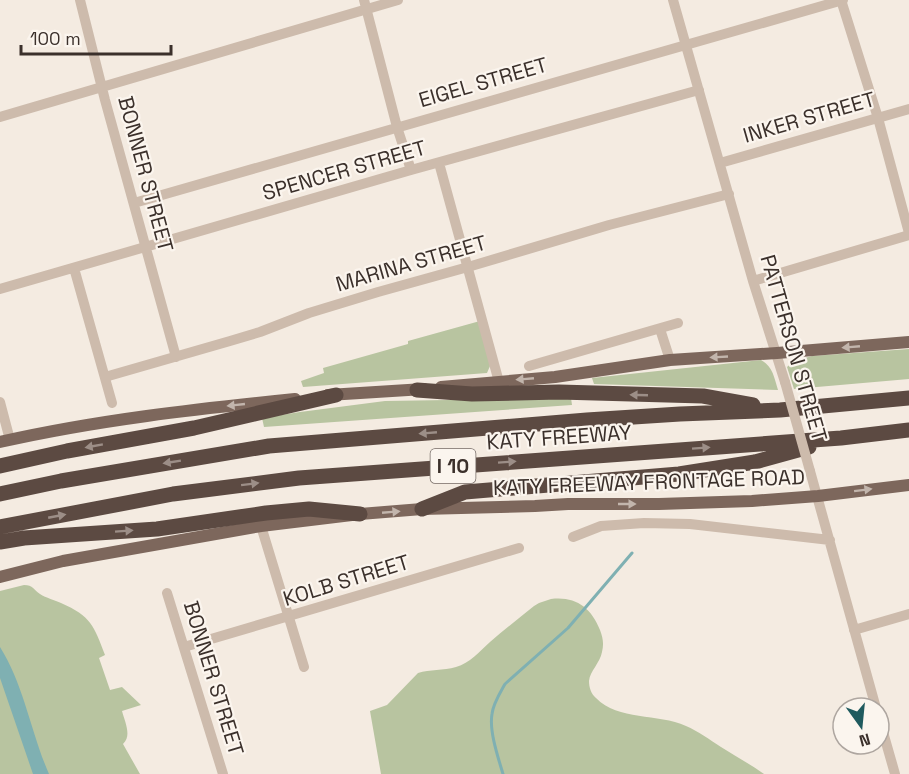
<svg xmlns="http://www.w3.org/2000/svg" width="909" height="774" font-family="'Space Grotesk',sans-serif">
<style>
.green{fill:#b8c4a0}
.water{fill:#7fb0b2}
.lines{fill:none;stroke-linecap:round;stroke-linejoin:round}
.stream{stroke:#7fb0b2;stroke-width:3}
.minor{stroke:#cdbbac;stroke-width:10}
.major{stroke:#7d675c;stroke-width:12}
.highway{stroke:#5c4a42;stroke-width:15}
.minor-bridge{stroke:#cdbbac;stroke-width:10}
.oneway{fill:#c2b5ac}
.oneway2{fill:#9c8e87}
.labels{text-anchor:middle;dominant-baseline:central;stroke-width:4.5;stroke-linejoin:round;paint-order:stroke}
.shield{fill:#fbf5ee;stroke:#756b66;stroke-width:1.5}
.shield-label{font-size:20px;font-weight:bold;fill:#3b302b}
.street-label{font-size:21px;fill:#3b302b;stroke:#fbf5ee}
</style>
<rect width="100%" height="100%" fill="#f4ebe1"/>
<path class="green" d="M480,321L490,366L487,373L303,387L301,381L324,373L323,368L408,344V341Z
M909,349V379L794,389L787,367L794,361L812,356Z
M761,360C773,367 774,377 778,390L594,384L592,378Z
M571,398L572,405L264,427L262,418L300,412L385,401Z
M24,585C33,585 34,590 40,594C46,598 55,600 61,603C91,616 94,626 105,655L99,658L110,690L122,687L141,705L122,711C125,722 132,736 123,744L140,774H0V591Z
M551,599C575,596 591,607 600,630C603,638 604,644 602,652C600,663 590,671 589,681C589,687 591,694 596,698C618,721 658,713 686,726C698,731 710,740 721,747C735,756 750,764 764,774H381L370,711L387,705L418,673C430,669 443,671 456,667C470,663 479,652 490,642C504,630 519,618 534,606L539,603Z"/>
<path class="water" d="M0,647C24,685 31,733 49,774H33L0,678Z"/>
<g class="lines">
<path class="stream" d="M503,774C498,757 489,731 492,714C493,704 500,693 505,684L568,628L632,553"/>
<path class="minor" d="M80,0L105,100L176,357
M364,0L397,127L411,170
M673,0L753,281L785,382
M841,0L878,118L909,233
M0,117L398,0
M439,163L499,382
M720,163L909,109
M134,203L843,0
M74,268L112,403
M753,281L909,235
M0,289L411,170L699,90
M660,329L670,360
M529,366L678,323
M105,377L230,341L260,332L309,313L378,292L468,267L609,225L729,194
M0,402L10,440
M810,471L876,708
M261,526L304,667
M573,537L601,526L644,523L690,524L830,540
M167,593L223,774
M854,630L909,614
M184,647L519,548
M879,718L895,774"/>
<path class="major" d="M441,387L555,377L670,360L777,353L909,342
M328,395L424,389
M0,442C97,420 196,409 295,399
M0,577L63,561L261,526L360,514L422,509L535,506L568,504H659L752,501L818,496L909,485"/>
<path class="highway" d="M417,390L472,394L559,392L703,396L753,405
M0,466L67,451L194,428L336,395
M0,494L61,481L269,446L587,420L680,414L780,410L909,398
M422,509L465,492L679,474L755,462L809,447
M0,527L173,494L299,478L841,438L909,430
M0,542L24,538L157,529L266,513L309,509L360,514"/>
<path class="minor-bridge" d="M785,382L810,471"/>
</g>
<defs><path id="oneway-solid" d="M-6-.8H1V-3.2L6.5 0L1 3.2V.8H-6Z" transform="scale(1.5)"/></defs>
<g class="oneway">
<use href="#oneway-solid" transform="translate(851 347) rotate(175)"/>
<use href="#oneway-solid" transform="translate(719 357) rotate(177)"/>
<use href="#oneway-solid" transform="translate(525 379) rotate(175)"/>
<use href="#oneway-solid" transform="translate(236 405) rotate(174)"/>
<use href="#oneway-solid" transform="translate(863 490) rotate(-7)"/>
<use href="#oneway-solid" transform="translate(627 504)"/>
<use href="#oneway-solid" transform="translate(391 512) rotate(-5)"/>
</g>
<g class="oneway2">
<use href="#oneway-solid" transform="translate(639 395) rotate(-178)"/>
<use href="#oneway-solid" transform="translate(428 433) rotate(175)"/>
<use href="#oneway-solid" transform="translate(94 446) rotate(170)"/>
<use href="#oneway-solid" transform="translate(701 448) rotate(-4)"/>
<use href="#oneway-solid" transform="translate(172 462) rotate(171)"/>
<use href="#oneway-solid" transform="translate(507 462) rotate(-4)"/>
<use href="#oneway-solid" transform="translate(250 484) rotate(-7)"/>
<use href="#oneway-solid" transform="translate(57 516) rotate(-11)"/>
<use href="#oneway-solid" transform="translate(124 531) rotate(-4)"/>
</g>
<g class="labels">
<rect class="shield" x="430.5" y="449" width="45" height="34" rx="4.5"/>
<g class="shield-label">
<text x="453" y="466">I 10</text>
</g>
<g class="street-label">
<text transform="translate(483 82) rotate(-16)">EIGEL STREET</text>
<text transform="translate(809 117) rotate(-16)">INKER STREET</text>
<text transform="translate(344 170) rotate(-16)">SPENCER STREET</text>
<text transform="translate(146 174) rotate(75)">BONNER STREET</text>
<text transform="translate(411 263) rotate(-16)">MARINA STREET</text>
<text transform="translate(794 348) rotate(74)">PATTERSON STREET</text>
<text transform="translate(559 437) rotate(-4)">KATY FREEWAY</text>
<text transform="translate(649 482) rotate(-2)">KATY FREEWAY FRONTAGE ROAD</text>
<text transform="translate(346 580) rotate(-17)">KOLB STREET</text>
<text transform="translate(214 678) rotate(73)">BONNER STREET</text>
</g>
</g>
<g transform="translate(861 726) rotate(165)"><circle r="28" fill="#fbf5ee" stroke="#aea6a0" stroke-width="1.5"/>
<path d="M0-4.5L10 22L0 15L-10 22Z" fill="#1f5a5e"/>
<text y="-9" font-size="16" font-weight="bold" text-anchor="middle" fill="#3b302b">N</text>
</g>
<path d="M21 45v9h150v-9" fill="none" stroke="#3b302b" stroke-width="3"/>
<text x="30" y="45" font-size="18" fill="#3b302b" stroke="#fbf5ee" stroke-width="4.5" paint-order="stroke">100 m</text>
</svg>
